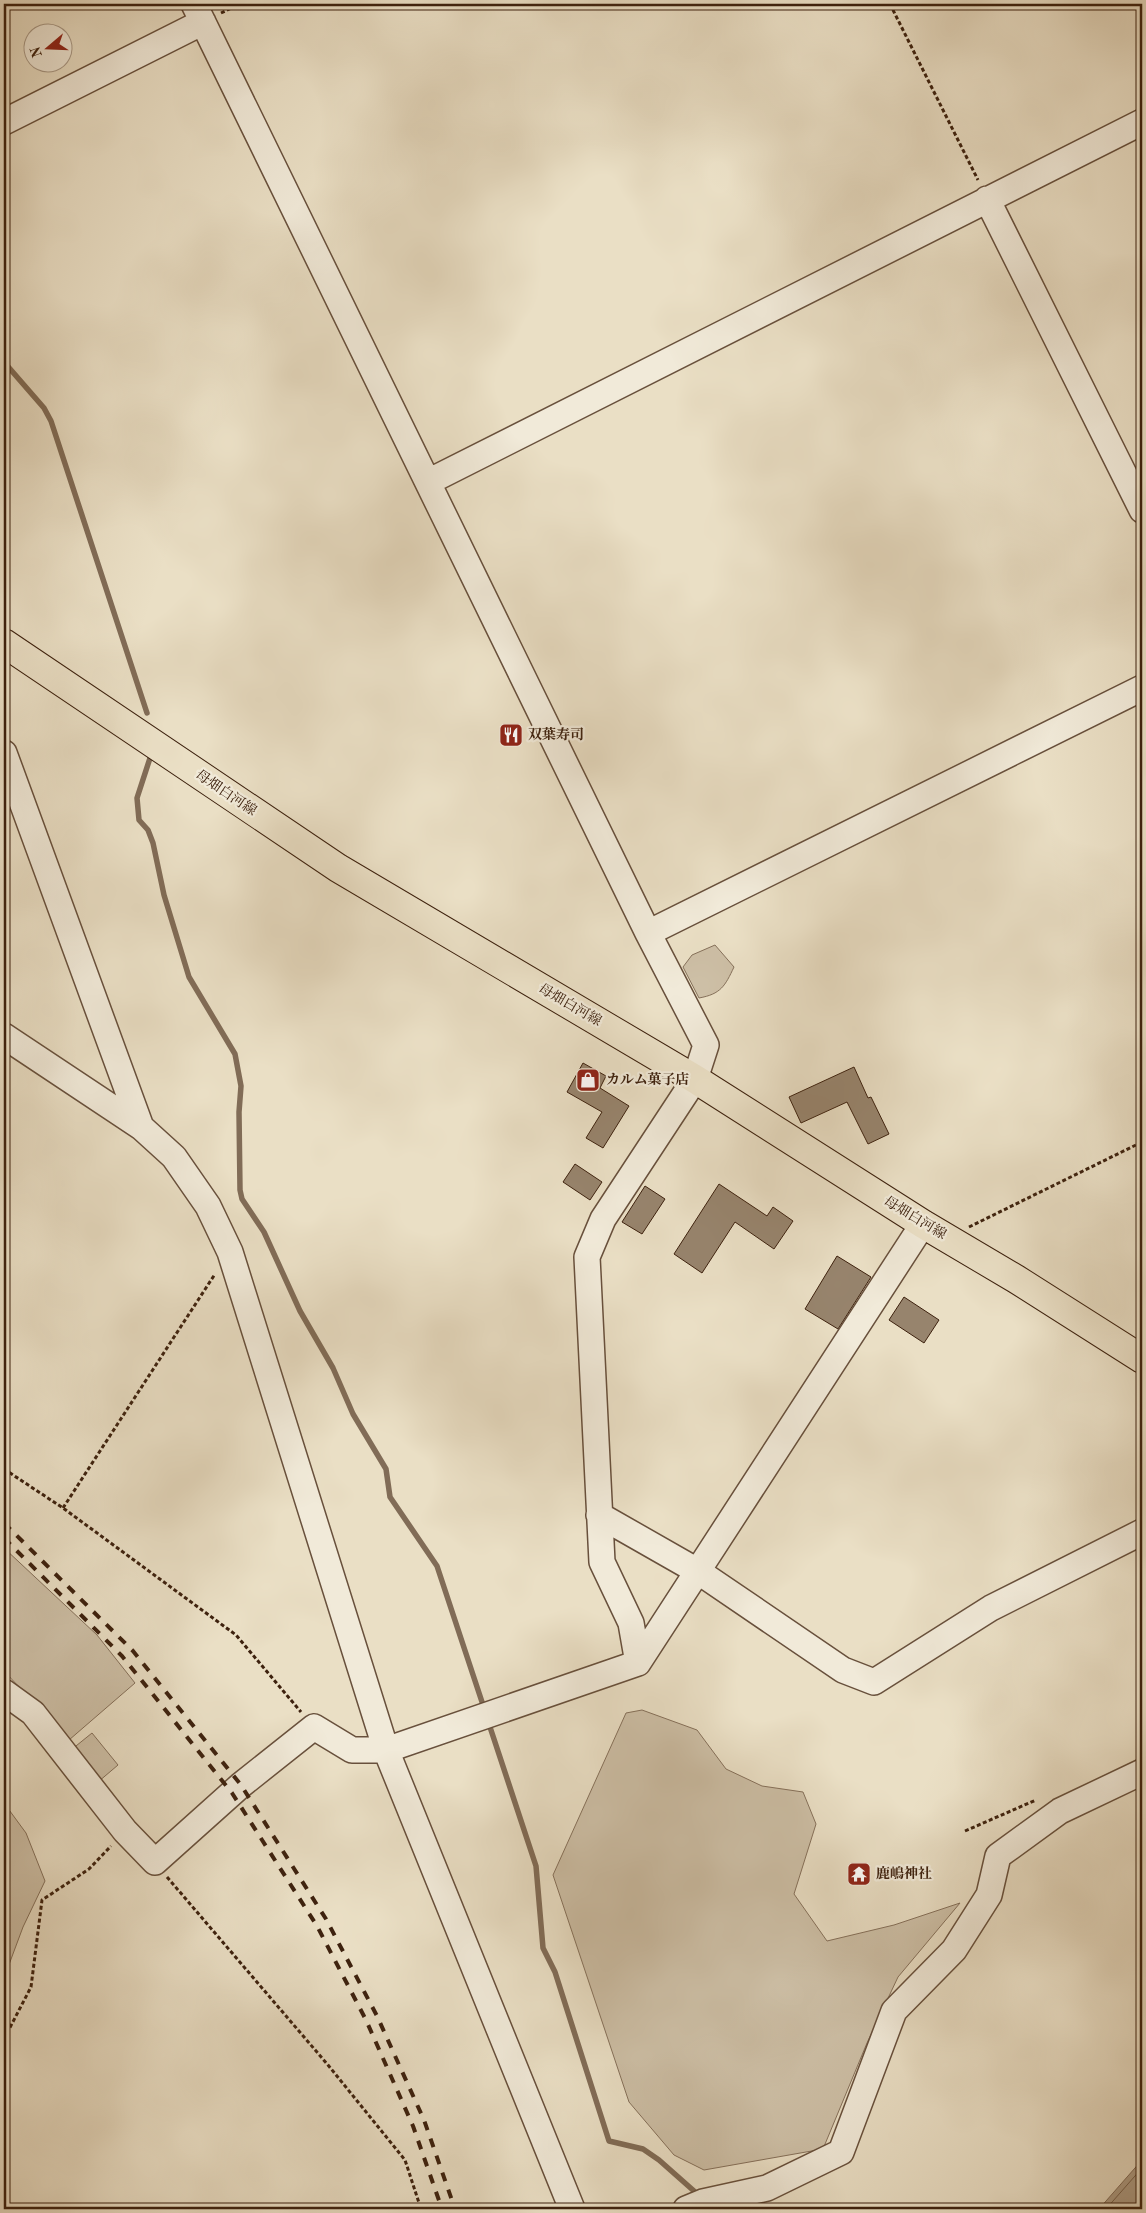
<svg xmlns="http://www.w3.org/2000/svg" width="1146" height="2213" font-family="'Old Standard TT','Noto Serif JP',serif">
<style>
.green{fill:#cdbfa6;stroke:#85705a}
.water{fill:#af9e87;stroke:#816c57}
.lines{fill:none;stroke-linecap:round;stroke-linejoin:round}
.shore{stroke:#76604a;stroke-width:1}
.stream{stroke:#816c57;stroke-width:5.5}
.building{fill:#97846d;stroke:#3d210e}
.minor-casing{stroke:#68503c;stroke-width:28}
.major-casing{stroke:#3d210e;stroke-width:30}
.path{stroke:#3d210e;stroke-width:3;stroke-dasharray:4 2.5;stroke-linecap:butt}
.minor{stroke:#f1ead9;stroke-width:25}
.major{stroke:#eadfc5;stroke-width:28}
.rail{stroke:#3d210e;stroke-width:4;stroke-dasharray:9 9;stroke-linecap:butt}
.labels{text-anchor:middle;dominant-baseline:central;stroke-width:4.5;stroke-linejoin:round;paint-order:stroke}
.poi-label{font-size:14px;font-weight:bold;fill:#3d210e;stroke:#f1ead9;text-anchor:start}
.street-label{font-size:14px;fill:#3d210e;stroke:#f1ead9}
</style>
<rect width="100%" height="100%" fill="#eadfc5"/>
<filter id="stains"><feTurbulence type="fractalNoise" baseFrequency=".004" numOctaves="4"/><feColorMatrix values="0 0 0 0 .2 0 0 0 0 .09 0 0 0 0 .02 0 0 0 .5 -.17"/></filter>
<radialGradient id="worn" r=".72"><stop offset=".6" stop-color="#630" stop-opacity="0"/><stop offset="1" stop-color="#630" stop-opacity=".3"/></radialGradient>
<path class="green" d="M715,945L734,967C725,986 721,994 699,998L683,967L692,955Z
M4,1548L97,1635L135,1683L69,1740L4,1671Z
M642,1710L697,1730L726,1769L762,1786L803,1792L816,1824L794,1894L827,1941L894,1925L960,1903L898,1977L867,2043L823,2149L704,2170L674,2155L629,2102L553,1875L626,1713Z
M92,1733L118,1765L98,1782L71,1750Z
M4,1803L26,1833L45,1881L23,1927L4,1978Z"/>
<path class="water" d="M1142,2160V2209H1099Z"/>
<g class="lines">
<path class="shore" d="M1106,2209L1142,2168"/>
<path class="stream" d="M4,362L44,408L51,421L147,713
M151,755L137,798L139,820L148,830L153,843L164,895L189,977L235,1054L241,1086L239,1112L240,1190L242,1199L264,1232L300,1311L333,1368L353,1414L386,1469L390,1497L437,1566L484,1708
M489,1724L536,1866L543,1948L555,1972L609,2141L643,2149L659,2160L694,2191"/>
</g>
<path class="building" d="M583,1063L606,1076L600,1088L629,1106L603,1148L586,1138L602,1112L567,1092Z
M854,1067L868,1098L871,1097L889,1134L868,1144L847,1102L801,1123L789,1097Z
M575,1164L602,1182L590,1200L563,1182Z
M719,1184L767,1216L773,1207L793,1221L774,1249L735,1222L702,1273L674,1254Z
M645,1186L665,1199L642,1234L622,1222Z
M837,1256L871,1277L838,1329L805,1309Z
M904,1297L939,1320L924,1343L889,1320Z"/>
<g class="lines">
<g class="minor-casing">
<path id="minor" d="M194,4L648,933L706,1045L695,1079L603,1219L587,1257L602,1562L631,1623L638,1663
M4,122L203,22
M987,199L1142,510
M428,482L1142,122
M4,753L141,1127
M648,933L1142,688
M4,1036L141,1127L174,1157L208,1206L230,1252L386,1750L572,2209
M599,1515L699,1572L843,1670L874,1682L991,1608L1142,1532
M4,1692L33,1713L125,1831L155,1862L241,1785L314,1727L352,1750H386L638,1663L923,1224
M686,2209L703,2202L767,2188L841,2152L894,2011L954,1950L989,1895L998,1856L1060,1811L1142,1772"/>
</g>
<g class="major-casing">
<path id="major" d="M4,643L338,868L695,1079L923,1224L1016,1279L1142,1359"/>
</g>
<path class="path" d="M890,4L978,180
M221,13L240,4
M969,1227L1142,1142
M4,1469L63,1508L236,1635L301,1712
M63,1508L215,1274
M965,1831L1036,1800
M167,1877L328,2065L405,2160L421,2209
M4,2039L31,1987L42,1900L89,1869L111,1846"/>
<use href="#minor" class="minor"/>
<use href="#major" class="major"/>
<path class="rail" d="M4,1523L133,1651L241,1785L326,1919L377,2016L424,2120L455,2209
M4,1538L122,1656L232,1793L317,1926L366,2020L413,2126L442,2209"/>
</g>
<defs>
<g id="restaurant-square" transform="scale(1.25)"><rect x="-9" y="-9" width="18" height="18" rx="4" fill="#8f2418" stroke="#f1ead9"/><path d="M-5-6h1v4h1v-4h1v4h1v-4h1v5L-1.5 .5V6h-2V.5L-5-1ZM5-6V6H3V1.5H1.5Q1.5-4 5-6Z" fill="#fff"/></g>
<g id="shop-square" transform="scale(1.25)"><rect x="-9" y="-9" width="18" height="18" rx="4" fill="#8f2418" stroke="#f1ead9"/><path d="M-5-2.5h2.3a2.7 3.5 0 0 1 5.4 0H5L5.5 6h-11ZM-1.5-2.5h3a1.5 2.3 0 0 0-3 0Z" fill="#fff"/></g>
<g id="temple-square" transform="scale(1.25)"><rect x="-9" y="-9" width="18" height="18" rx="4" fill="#8f2418" stroke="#f1ead9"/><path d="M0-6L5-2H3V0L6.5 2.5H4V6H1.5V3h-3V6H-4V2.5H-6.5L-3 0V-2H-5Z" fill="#fff"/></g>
</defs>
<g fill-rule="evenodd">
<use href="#restaurant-square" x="511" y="735"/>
<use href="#shop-square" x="588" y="1080"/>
<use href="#temple-square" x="859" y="1874"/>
</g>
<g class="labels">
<g class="poi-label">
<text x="528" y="735">双葉寿司</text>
<text x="606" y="1080">カルム菓子店</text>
<text x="876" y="1874">鹿嶋神社</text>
</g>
<g class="street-label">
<text transform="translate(226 793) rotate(34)">母畑白河線</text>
<text transform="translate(570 1005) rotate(30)">母畑白河線</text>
<text transform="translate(915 1218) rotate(31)">母畑白河線</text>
</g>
</g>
<rect width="1146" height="2213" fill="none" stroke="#eadfc5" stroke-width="20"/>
<rect x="5" y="5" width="1136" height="2203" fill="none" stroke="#3d210e" stroke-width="2.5"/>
<rect x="10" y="10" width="1126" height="2193" fill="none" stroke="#3d210e"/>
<g transform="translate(48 48) rotate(251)"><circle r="24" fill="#f1ead9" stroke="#a99a88"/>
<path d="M0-4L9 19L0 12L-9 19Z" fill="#8f2418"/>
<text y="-8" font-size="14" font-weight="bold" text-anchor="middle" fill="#3d210e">N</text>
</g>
<rect width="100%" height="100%" filter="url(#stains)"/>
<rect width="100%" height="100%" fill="url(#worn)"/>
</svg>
